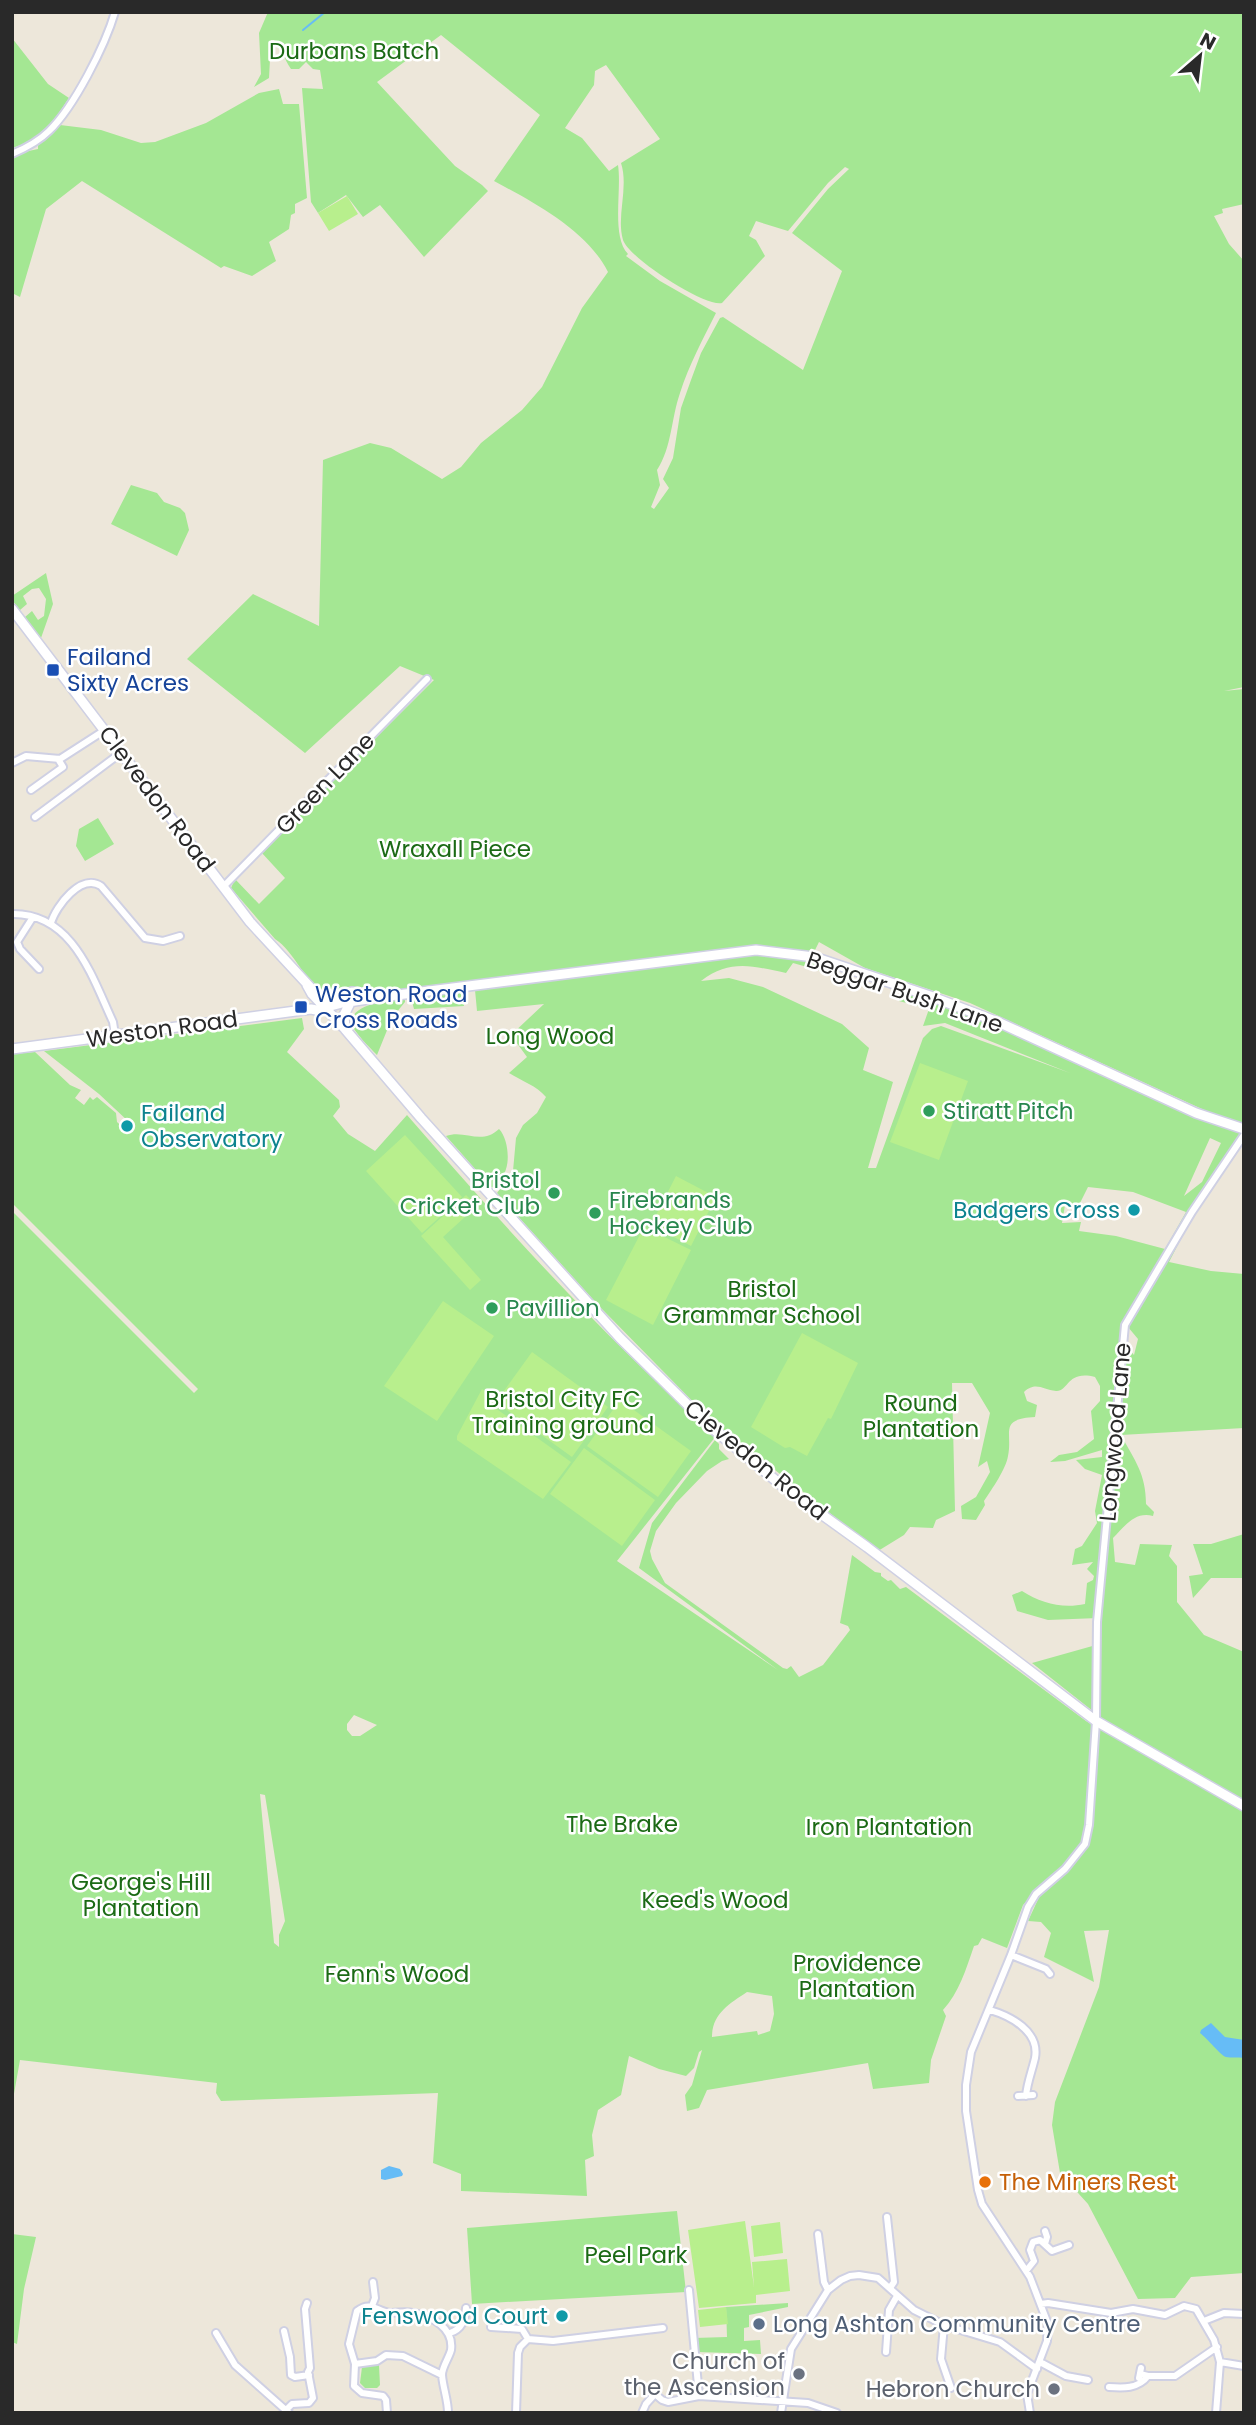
<svg xmlns="http://www.w3.org/2000/svg" width="1256" height="2425" font-family="Poppins,sans-serif">
<style>
.green{fill:#a4e793;fill-rule:evenodd}
.pitch{fill:#b8ef8d}
.water{fill:#66bcf6}
.lines{fill:none;stroke-linecap:round;stroke-linejoin:round}
.stream{stroke:#66bcf6;stroke-width:2}
.street-casing{stroke:#cfd0e3;stroke-width:10}
.secondary-casing{stroke:#cfd0e3;stroke-width:12}
.street{stroke:#fff;stroke-width:6}
.secondary{stroke:#fff;stroke-width:9}
.transit-dot{fill:#1a4fb4;stroke:#fff;stroke-width:2.5}
.leisure-dot{fill:#2e9e5b;stroke:#fff;stroke-width:2.5}
.culture-dot{fill:#0f9aa8;stroke:#fff;stroke-width:2.5}
.food-dot{fill:#e8710a;stroke:#fff;stroke-width:2.5}
.service-dot{fill:#5c6f8a;stroke:#fff;stroke-width:2.5}
.worship-dot{fill:#6b7280;stroke:#fff;stroke-width:2.5}
.labels{text-anchor:middle;dominant-baseline:central;stroke-width:5;stroke-linejoin:round;paint-order:stroke}
.park-label{font-size:23px;fill:#1b6a15;stroke:#fff}
.transit-label{font-size:23px;fill:#164399;stroke:#fff;text-anchor:start}
.street-label{font-size:23px;fill:#292929;stroke:#fff}
.leisure-label{font-size:23px;fill:#27864d;stroke:#fff;text-anchor:start}
.culture-label{font-size:23px;fill:#0d838f;stroke:#fff;text-anchor:end}
.food-label{font-size:23px;fill:#c56008;stroke:#fff;text-anchor:start}
.service-label{font-size:23px;fill:#4e5e75;stroke:#fff;text-anchor:start}
.worship-label{font-size:23px;fill:#5b616d;stroke:#fff;text-anchor:end}
</style>
<rect width="100%" height="100%" fill="#ede7da"/>
<path class="green" d="M268,12H1244V204L1222,209L1223,213L1214,216L1229,244L1244,261V687L1224,691L1244,689V1125L1226,1120L970,1003L865,968L819,942L814,952L754,945L379,992C370,990 361,988 352,988C344,989 332,995 324,991C305,983 294,951 275,939L231,888L235,879L259,904L285,878L261,852L434,680L400,666L305,753L187,659L253,594L319,626L323,460L370,443L391,448L442,479L461,467L481,443L522,410L542,387L582,308L608,272C587,230 533,202 494,181L540,115L441,35L377,82L455,166L482,185L488,191L424,257L380,205L363,217L346,195L318,213L311,202L302,88L323,89L320,70L313,69L306,62L299,69H291C284,59 282,48 274,40H271L269,78L254,87L261,74L259,33ZM606,65L660,139L621,163C629,188 616,216 623,240C629,258 704,307 722,303L765,256L756,240L749,236L756,221L788,231L828,183L845,167L849,169L828,189L792,233L842,271L803,370L723,317L720,318L701,353L691,380L681,408L673,458L663,479L669,488L654,509L651,507L660,485L657,470C672,447 671,419 680,393C689,365 703,339 716,313L660,281L626,256L628,254C611,236 622,190 618,165L609,171L582,138L565,128L594,85L595,71Z
M12,38L48,84L69,98C52,123 43,139 12,148Z
M279,89L283,104H299L307,198L295,204V213L291,215L289,229L269,242L276,261L252,276L224,266L221,268L82,181L46,209L20,297L12,293V158L24,152L38,149V144L60,125L101,130L141,143L155,142L206,123L259,93Z
M131,485L157,493L164,502L180,508L185,513L189,530L177,556L111,524Z
M46,573L53,604L41,638L25,617L32,611L38,620L44,616L46,599L39,588L32,589L23,596L27,604L20,610L12,600V596Z
M98,818L114,844L85,861L76,846L79,829Z
M757,954L790,958L831,967L828,973L793,963L786,973C752,966 730,959 701,981L729,978L763,987L842,1024L869,1048L863,1070L893,1082L868,1168H876L923,1038L932,1029L941,1026L1070,1073L945,1023L923,1026L929,1009L899,1001L902,990L980,1016L1139,1092L1244,1134L1198,1206L1169,1262L1211,1271L1244,1274V1428L1121,1435C1135,1461 1146,1474 1146,1504L1154,1512L1153,1516C1135,1511 1125,1526 1113,1538L1115,1562L1135,1565L1140,1544L1172,1545L1169,1556L1177,1566V1602L1204,1635L1244,1652V2273L1191,2277L1175,2298L1138,2299L1088,2204L1060,2173L1052,2125L1055,2102L1099,1987L1109,1930L1084,1931L1094,1982L1044,1957L1051,1933L1041,1922L1028,1921L1041,1893L1039,1889L1023,1905L1007,1948L982,1938L978,1945L974,1946C966,1969 959,1993 943,2010L946,2016L931,2060L929,2083L873,2089L868,2063L707,2090L699,2108L687,2111L685,2095L692,2085L702,2050L699,2052L694,2068L686,2076L659,2069L629,2056L621,2095L598,2110L592,2135L594,2156L585,2160L587,2196L461,2191V2174L433,2163L438,2093L221,2101L216,2093L217,2083L20,2060L12,2105V1211L194,1393L198,1389L12,1203V1054L35,1052L70,1085L81,1090L75,1098L84,1105L90,1097L93,1100L97,1097L116,1113L117,1122L127,1131L133,1127L129,1122L99,1094L44,1051L302,1018L304,1029L287,1052L339,1100L340,1107L333,1116L348,1134L375,1151L407,1115C505,1227 604,1338 716,1436L617,1561L778,1670L639,1568L652,1523L715,1440L719,1444V1449L729,1459L722,1461L707,1471L676,1503L656,1531L650,1551L652,1559L665,1583L783,1668L787,1669L791,1666L799,1677L823,1665L850,1630L848,1626L840,1623L852,1555L875,1572L881,1573V1576L888,1581L891,1580L900,1589L906,1587L1086,1721L1107,1733L1108,1723L1032,1663L1096,1645L1098,1618L1048,1620L1017,1611L1012,1595L1022,1591C1041,1603 1062,1609 1085,1604L1087,1583L1093,1580L1094,1576L1087,1569L1093,1562L1072,1565L1075,1549L1082,1546L1097,1523L1095,1511L1102,1475L1085,1469L1076,1460L1102,1457V1450L1065,1461L1050,1462L1059,1455L1077,1452L1094,1439L1091,1411L1100,1401V1386L1095,1377C1066,1370 1069,1392 1056,1391C1043,1390 1036,1381 1024,1392L1027,1401L1037,1405L1035,1417C998,1419 1013,1432 1008,1456C1006,1469 992,1489 984,1501L985,1505L976,1520L962,1519L961,1506L976,1497L990,1472L987,1461L978,1467L990,1413L972,1383H952L955,1511L936,1520L933,1528L910,1527L904,1535L878,1551L710,1419L600,1307L497,1193L513,1171L516,1138L523,1125L537,1113L546,1097C536,1085 523,1082 509,1073L527,1057L511,1035L544,1004L477,1011L475,990ZM1210,1138L1221,1143L1202,1182L1184,1196ZM1088,1187L1133,1192L1186,1212L1165,1249L1116,1236L1079,1231L1081,1222L1062,1223L1065,1205L1085,1207L1086,1205L1080,1203ZM1123,1321L1138,1339L1134,1355L1120,1338ZM354,1715L377,1725L360,1736H352L347,1730V1724ZM260,1794L265,1795L285,1921L279,1935V1947L274,1943ZM747,1992L772,1996L774,2014L770,2031L758,2035L757,2031L712,2037C712,2014 729,2004 747,1992Z
M462,992L464,1006L414,1009L411,998Z
M405,998V1002L392,1018L377,1055C371,1049 353,1031 352,1024C349,1003 391,1001 405,998Z
M499,1129C507,1137 510,1157 506,1169C505,1175 496,1182 492,1188L446,1136C465,1129 481,1146 499,1129Z
M1244,1534V1578H1211L1193,1598L1189,1576L1203,1574L1193,1544H1211Z
M677,2211L686,2292L472,2304L467,2228Z
M12,2234L36,2237L24,2289L17,2344L12,2342Z
M788,2303V2307L749,2315V2327L744,2328V2341L760,2340L761,2354L697,2352L694,2338L727,2337L726,2307Z
M379,2365L380,2385L377,2388H365L360,2383L362,2367Z"/>
<path class="pitch" d="M347,196L358,214L329,231L318,213Z
M920,1063L968,1081L939,1160L890,1142Z
M405,1135L462,1197L422,1233L366,1171Z
M676,1176L716,1197L691,1246L651,1225Z
M466,1195L477,1206L443,1237L481,1280L470,1290L421,1236Z
M644,1227L691,1250L653,1325L606,1300Z
M443,1301L494,1336L437,1421L384,1386Z
M802,1333L858,1363L831,1419L828,1418L807,1456L790,1447L785,1448L751,1427Z
M532,1352L608,1407L572,1457L496,1402Z
M482,1389L495,1398L491,1405L571,1462L543,1499L457,1440V1436Z
M620,1400L691,1451L658,1497L587,1446Z
M584,1448L655,1500L622,1546L550,1494Z
M745,2221L754,2287L752,2262L787,2259L790,2291L756,2295V2303L699,2308L688,2230Z
M780,2222L783,2253L754,2257L751,2226Z
M726,2307L728,2324L700,2327L698,2310Z"/>
<path class="water" d="M1211,2023L1225,2037L1244,2040V2058C1238,2057 1231,2058 1226,2057C1220,2055 1208,2039 1200,2033L1201,2030Z
M389,2166L400,2169L403,2174L402,2176L385,2180L381,2179V2170Z"/>
<g class="lines">
<path class="stream" d="M303,30L325,12"/>
<g class="street-casing">
<path id="street" d="M12,154C26,148 38,142 49,131C74,107 105,46 115,12
M12,763L26,756L60,759L105,730
M31,790L63,767L58,759
M35,817L122,752
M223,887L427,679
M12,914C73,913 92,977 113,1022L115,1035
M33,917L17,942L20,949L39,969
M51,923C56,906 81,873 101,886L145,938L163,941L180,936
M1011,1955L1046,1969L1050,1974
M990,2010C1010,2016 1040,2031 1035,2058C1032,2071 1027,2083 1026,2096
M1018,2096L1033,2095
M887,2217L894,2282L890,2288
M1045,2231L1047,2237L1045,2244
M818,2234L824,2282L828,2290
M1026,2271L1034,2261L1030,2250L1033,2242L1040,2240L1052,2251L1069,2245
M689,2290L699,2396
M1041,2304L1048,2303L1111,2313L1133,2309L1165,2315L1184,2306L1196,2309L1214,2340L1220,2362L1216,2413
M372,2306L375,2298L373,2282
M1204,2321L1224,2313L1244,2314
M944,2325L941,2359L951,2388
M491,2327L522,2329L528,2339
M284,2331L290,2357L291,2375L295,2377L309,2375
M216,2333L235,2365L289,2413
M450,2333C462,2329 465,2320 466,2308
M886,2352L889,2310L897,2296
M1040,2362L1066,2376L1088,2380
M1220,2362L1244,2366
M355,2364L377,2361L386,2355L403,2356L442,2375
M1148,2376H1175L1217,2347
M1139,2378L1141,2368
M1109,2387C1123,2388 1138,2389 1148,2376L1140,2374
M287,2409L292,2404L309,2403L313,2398L308,2372L310,2368L305,2309L307,2303
M387,2413L386,2400L383,2396L362,2393L354,2386L355,2364L349,2344L357,2311C371,2300 377,2312 391,2313C399,2313 406,2311 413,2313C432,2316 454,2328 451,2350C449,2358 442,2367 442,2375C443,2388 448,2400 448,2413
M516,2413L518,2353L520,2347L528,2339L553,2341L663,2328
M642,2413L646,2404L655,2394L662,2400L668,2402L699,2396L808,2403L837,2413
M781,2413L791,2349L828,2290L841,2280L850,2276L859,2275L878,2278L914,2310L944,2325L1000,2342L1037,2369
M1030,2413L1027,2394L1047,2341L1048,2324L1030,2277L982,2204L978,2190L966,2111V2085L971,2052L1011,1955L1028,1907L1036,1894L1065,1869L1085,1844L1089,1825L1096,1721L1097,1622L1125,1325L1192,1212L1244,1135"/>
</g>
<g class="secondary-casing">
<path id="secondary" d="M12,609L250,922L310,987
M307,985L312,994L345,1029L421,1118L620,1338L707,1424L785,1488L867,1547L1096,1721L1244,1806
M322,1003L352,992L375,995
M345,1029L344,1015L351,1001
M12,1049L311,1009L316,1010L342,1003L381,997L756,950L814,957L930,996L998,1022L1196,1113L1244,1129"/>
</g>
<use href="#street" class="street"/>
<use href="#secondary" class="secondary"/>
</g>
<g class="transit-dot">
<rect x="46" y="663" width="14" height="14" rx="3.5"/>
<rect x="294" y="1000" width="14" height="14" rx="3.5"/>
</g>
<g class="leisure-dot">
<circle cx="929" cy="1111" r="7"/>
<circle cx="554" cy="1193" r="7"/>
<circle cx="595" cy="1213" r="7"/>
<circle cx="492" cy="1308" r="7"/>
</g>
<g class="culture-dot">
<circle cx="127" cy="1126" r="7"/>
<circle cx="1134" cy="1210" r="7"/>
<circle cx="562" cy="2316" r="7"/>
</g>
<circle class="food-dot" cx="985" cy="2182" r="7"/>
<circle class="service-dot" cx="759" cy="2324" r="7"/>
<g class="worship-dot">
<circle cx="799" cy="2374" r="7"/>
<circle cx="1054" cy="2389" r="7"/>
</g>
<g class="labels">
<g class="park-label">
<text x="354" y="51">Durbans Batch</text>
<text x="455" y="849">Wraxall Piece</text>
<text x="550" y="1036">Long Wood</text>
<text x="762" y="1289">Bristol<tspan x="762" dy="26">Grammar School</tspan></text>
<text x="563" y="1399">Bristol City FC<tspan x="563" dy="26">Training ground</tspan></text>
<text x="921" y="1403">Round<tspan x="921" dy="26">Plantation</tspan></text>
<text x="622" y="1824">The Brake</text>
<text x="889" y="1827">Iron Plantation</text>
<text x="141" y="1882">George's Hill<tspan x="141" dy="26">Plantation</tspan></text>
<text x="715" y="1900">Keed's Wood</text>
<text x="857" y="1963">Providence<tspan x="857" dy="26">Plantation</tspan></text>
<text x="397" y="1974">Fenn's Wood</text>
<text x="636" y="2255">Peel Park</text>
</g>
<g class="transit-label">
<text x="67" y="657">Failand<tspan x="67" dy="26">Sixty Acres</tspan></text>
<text x="315" y="994">Weston Road<tspan x="315" dy="26">Cross Roads</tspan></text>
</g>
<g class="street-label">
<text transform="translate(325 783) rotate(-46)">Green Lane</text>
<text transform="translate(157 799) rotate(53)">Clevedon Road</text>
<text transform="translate(905 992) rotate(19)">Beggar Bush Lane</text>
<text transform="translate(162 1029) rotate(-8)">Weston Road</text>
<text transform="translate(1115 1432) rotate(-85)">Longwood Lane</text>
<text transform="translate(756 1460) rotate(39)">Clevedon Road</text>
</g>
<g class="leisure-label">
<text x="943" y="1111">Stiratt Pitch</text>
<text x="540" y="1180" text-anchor="end">Bristol<tspan x="540" dy="26">Cricket Club</tspan></text>
<text x="609" y="1200">Firebrands<tspan x="609" dy="26">Hockey Club</tspan></text>
<text x="506" y="1308">Pavillion</text>
</g>
<g class="culture-label">
<text x="141" y="1113" text-anchor="start">Failand<tspan x="141" dy="26">Observatory</tspan></text>
<text x="1120" y="1210">Badgers Cross</text>
<text x="548" y="2316">Fenswood Court</text>
</g>
<g class="food-label">
<text x="999" y="2182">The Miners Rest</text>
</g>
<g class="service-label">
<text x="773" y="2324">Long Ashton Community Centre</text>
</g>
<g class="worship-label">
<text x="785" y="2361">Church of<tspan x="785" dy="26">the Ascension</tspan></text>
<text x="1040" y="2389">Hebron Church</text>
</g>
</g>
<rect width="1256" height="2425" fill="none" stroke="#292929" stroke-width="28"/>
<g transform="translate(1200 56) rotate(28)" stroke="#ffffff" stroke-width="5" paint-order="stroke">
<path d="M0-5L12 26L0 18L-12 26Z" fill="#292929"/>
<text y="-10" font-size="19" font-weight="bold" text-anchor="middle" fill="#292929">N</text>
</g>
</svg>
